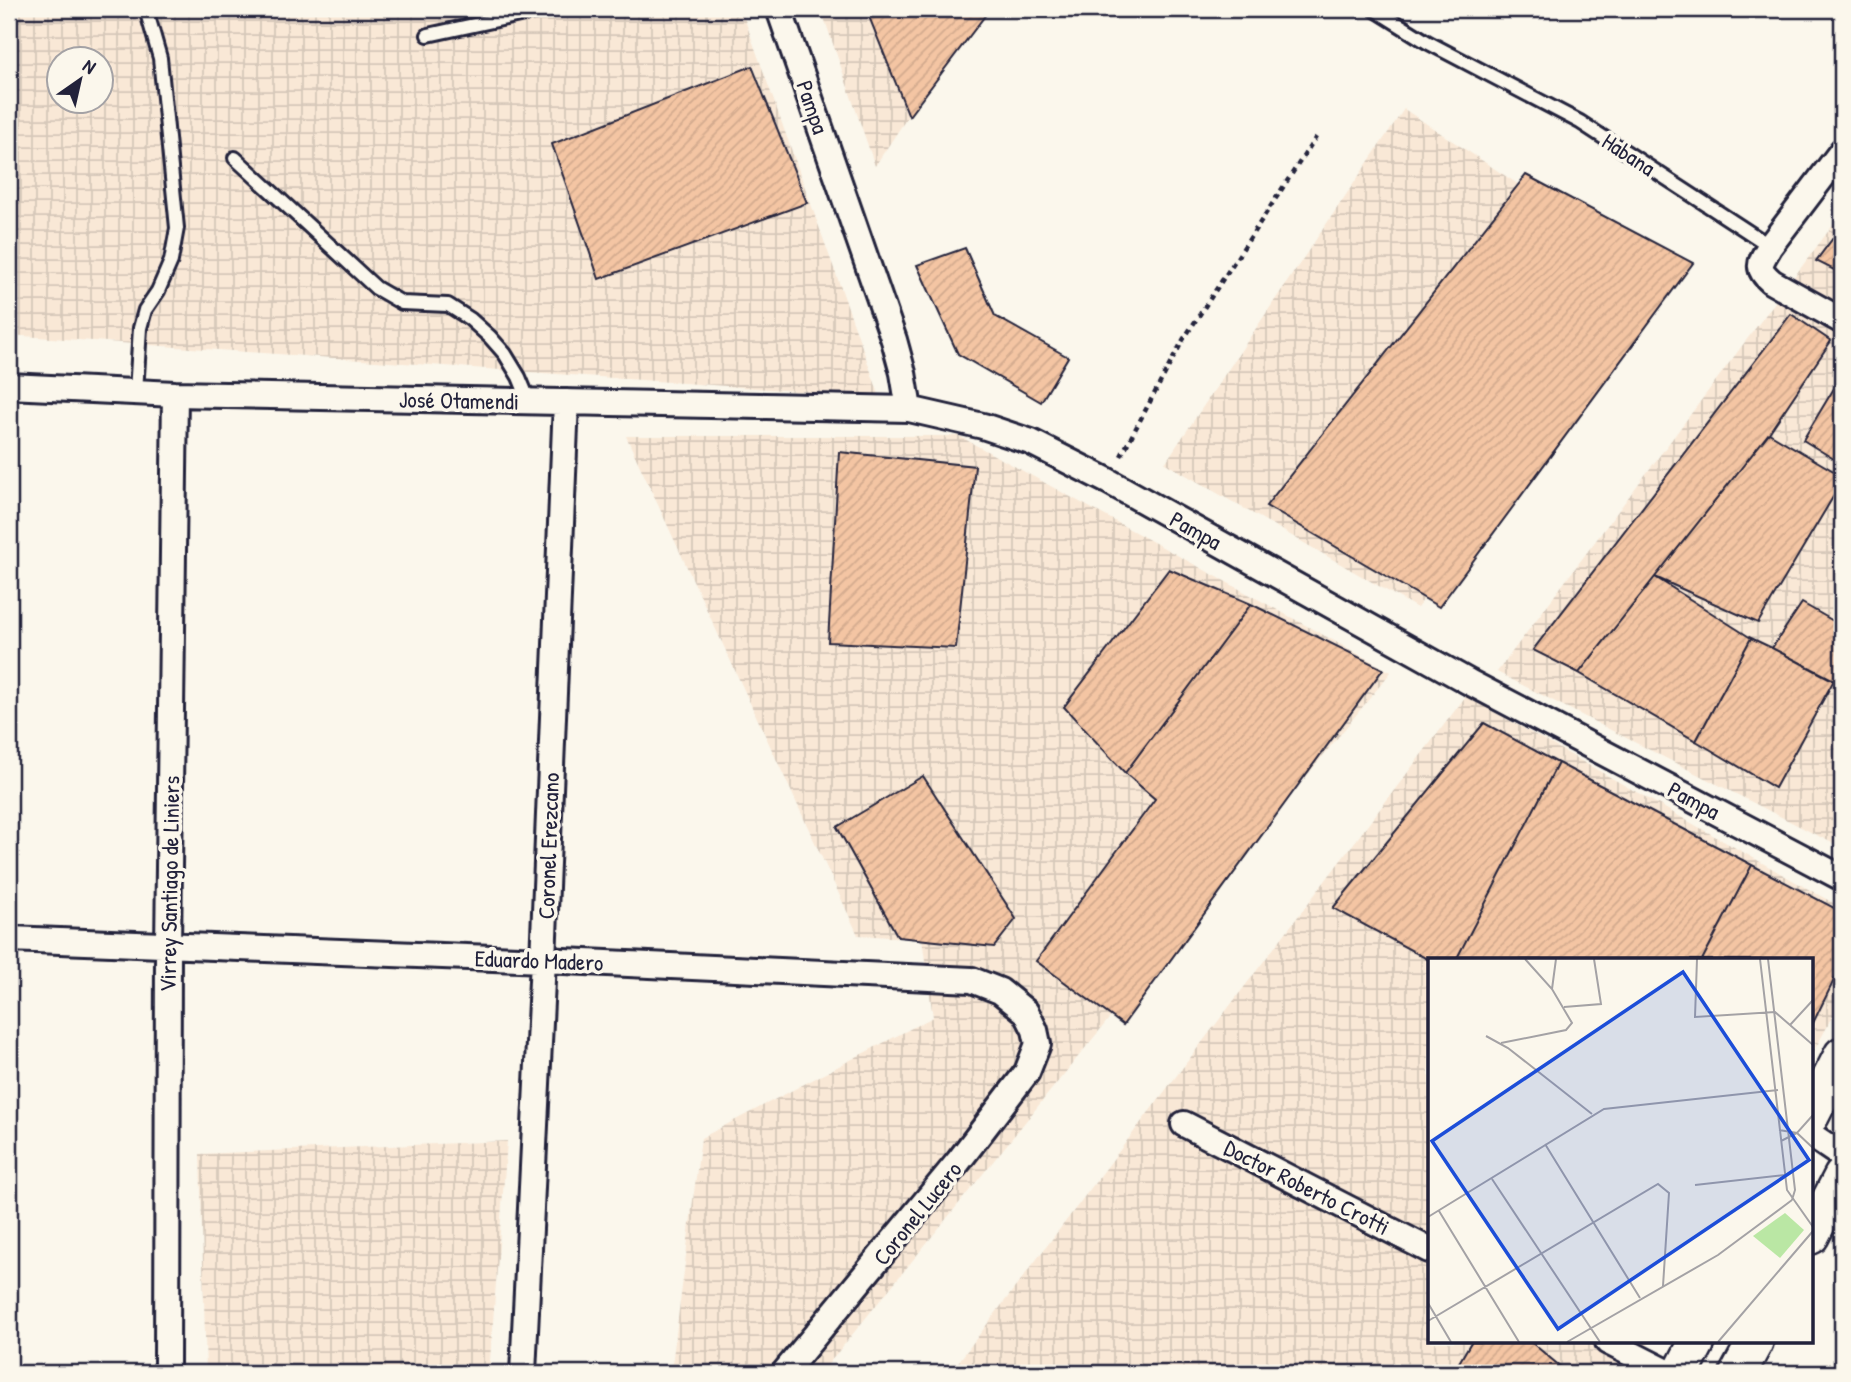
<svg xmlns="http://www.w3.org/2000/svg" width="1851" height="1382" font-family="'Patrick Hand',sans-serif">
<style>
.industrial{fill:url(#industrial-grid);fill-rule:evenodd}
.building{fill:url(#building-hatch);stroke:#22223b;stroke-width:2}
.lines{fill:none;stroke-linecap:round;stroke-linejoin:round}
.service-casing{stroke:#22223b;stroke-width:18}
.minor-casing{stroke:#22223b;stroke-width:30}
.secondary-casing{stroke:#22223b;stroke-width:40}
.path{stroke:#22223b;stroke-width:4.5;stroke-dasharray:5 5;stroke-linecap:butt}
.service{stroke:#fbf7ec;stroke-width:12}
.minor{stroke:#fbf7ec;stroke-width:24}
.secondary{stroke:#fbf7ec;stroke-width:35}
.labels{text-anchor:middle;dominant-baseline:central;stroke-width:7;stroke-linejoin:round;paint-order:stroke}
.street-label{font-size:23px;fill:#22223b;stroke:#fbf7ec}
.inset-road{fill:none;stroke:#a4a2a5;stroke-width:2}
.view{fill:#1d4ed8;fill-opacity:0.15;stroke:#1d4ed8;stroke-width:3.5}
.inset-edge{fill:none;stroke:#22223b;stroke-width:3.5}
</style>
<defs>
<pattern id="industrial-grid" width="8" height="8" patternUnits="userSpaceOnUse" patternTransform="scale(1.75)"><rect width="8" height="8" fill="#f9e8d6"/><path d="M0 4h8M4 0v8" fill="none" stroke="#d5c7b9"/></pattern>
<pattern id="building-hatch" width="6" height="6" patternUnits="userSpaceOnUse" patternTransform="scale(1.75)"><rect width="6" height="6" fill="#f4c5a3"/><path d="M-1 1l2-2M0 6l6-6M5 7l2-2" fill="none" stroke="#d1a98d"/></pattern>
</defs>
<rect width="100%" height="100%" fill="#fbf7ec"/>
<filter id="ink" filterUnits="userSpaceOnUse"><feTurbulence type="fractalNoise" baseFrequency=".0143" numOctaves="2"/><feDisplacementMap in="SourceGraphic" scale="14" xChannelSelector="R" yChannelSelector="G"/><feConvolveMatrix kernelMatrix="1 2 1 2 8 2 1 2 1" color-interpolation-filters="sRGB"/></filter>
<g filter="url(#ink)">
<path class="industrial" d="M9,9H741L880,397L9,335ZM60,60H102V102H60Z
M821,9H979L875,166Z
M1404,109L1669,284L1417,608L1165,463Z
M1842,213V848L1497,672Z
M626,436H959L1391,672L821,1373H671L701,1138L933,1017L922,939L858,935Z
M1466,696L1842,908V1000L1811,1056V960H1429V1342H1650L1633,1373H950Z
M507,1141L489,1373H206L200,1154Z"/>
<path class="building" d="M445,9H465L446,15Z
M866,9H990L909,116Z
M752,66L807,203L599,279L552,144Z
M1526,175L1693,263L1439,607L1266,506Z
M1842,226V274L1816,261Z
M965,248L995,316L1068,357L1041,402L958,354L917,265Z
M1791,314L1831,341L1769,433L1579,673L1533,650Z
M1842,375V464L1803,440Z
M1769,433L1842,476V482L1758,623L1655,577Z
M839,452L975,466L956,648L828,642Z
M1169,569L1251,604L1125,773L1064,707Z
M1655,577L1751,638L1696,741L1579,673Z
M1802,603L1842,626V685L1772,648Z
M1251,604L1383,669L1123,1025L1036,961L1155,799L1125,773Z
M1751,638L1772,648L1834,680L1775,788L1696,741Z
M1484,723L1558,763L1456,960H1429L1333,908Z
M1558,763L1752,865L1702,960H1456Z
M923,776L1016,919L994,947L898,937L837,827Z
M1752,865L1842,912V964L1811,1027V960H1702Z
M1471,1342H1531L1568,1373H1453Z"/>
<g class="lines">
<g class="service-casing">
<path id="service" d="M1374,9L1427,42L1580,122L1770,246
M428,35L547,9
M235,158L376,288L402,303L448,305L470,319L490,337L505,354L519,377L529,401
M136,392L140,328L145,310L158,291L171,261L177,228L160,58L146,9"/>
</g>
<g class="minor-casing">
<path id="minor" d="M779,9L894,340L903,373L909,409
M1842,151L1770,246C1760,263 1755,268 1772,282L1842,321
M9,386L175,394L909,409L983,426L1031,442L1108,481L1469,682L1842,878
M9,939L543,960L972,980L1000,991L1026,1012L1035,1030L1038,1044L1027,1072L958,1162L784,1373
M1184,1124L1429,1250
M1811,1135L1842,1156
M1608,1342L1669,1373
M167,1373L168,946L175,394
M523,1373L543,960L566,402"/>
</g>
<g class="secondary-casing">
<path id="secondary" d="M1811,1116L1842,1055
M1811,1236L1842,1176
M1681,1373L1697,1342
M1738,1373L1755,1342"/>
</g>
<path class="path" d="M1121,456L1183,340L1316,137"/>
<use href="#service" class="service"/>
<use href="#minor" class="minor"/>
<use href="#secondary" class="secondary"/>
</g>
</g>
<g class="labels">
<g class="street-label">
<text transform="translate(813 107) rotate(71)">Pampa</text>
<text transform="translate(1629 154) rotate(33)">Habana</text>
<text transform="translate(459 400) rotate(1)">José Otamendi</text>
<text transform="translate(1196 530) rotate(29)">Pampa</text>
<text transform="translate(1694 800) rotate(28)">Pampa</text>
<text transform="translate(548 846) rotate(-88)">Coronel Erezcano</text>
<text transform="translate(169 884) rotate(-89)">Virrey Santiago de Liniers</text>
<text transform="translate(539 960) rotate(2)">Eduardo Madero</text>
<text transform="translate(1307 1187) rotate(27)">Doctor Roberto Crotti</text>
<text transform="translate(917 1213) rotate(-51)">Coronel Lucero</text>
</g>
</g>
<g transform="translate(1428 958)">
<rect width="385" height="385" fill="#fbf7ec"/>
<path d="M357,255L376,272L352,300L325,278Z" fill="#bae7a4"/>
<path class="inset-road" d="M269,1L267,59L347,54L385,87M332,1L359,232L385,269M340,1L367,232L364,242M124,31L128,1M136,49L173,46L166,1M362,67L385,42M58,78L80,90L164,156M73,85L138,72L144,65L124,31L97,1M351,172L369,175L385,190M353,183L369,175L385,157M117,186L212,340M64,221L172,384M267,227L357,217M11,253L91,384M0,259L176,151L350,132M0,345L23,384M0,363L230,226L241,235L235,328M139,384L290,297L364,242M290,384L385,273"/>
<path class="view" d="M255,14L381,202L130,371L4,183Z"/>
<rect width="385" height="385" class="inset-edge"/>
</g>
<rect width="1851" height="1382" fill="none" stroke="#fbf7ec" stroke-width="35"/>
<rect x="18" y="18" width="1816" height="1347" fill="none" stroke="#22223b" stroke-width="2.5" filter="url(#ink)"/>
<g transform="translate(80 80) rotate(34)"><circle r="33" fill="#fbf7ec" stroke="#a4a2a5" stroke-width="2"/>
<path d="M0-5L12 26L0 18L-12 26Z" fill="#22223b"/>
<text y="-10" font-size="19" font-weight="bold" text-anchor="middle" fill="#22223b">N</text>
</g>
</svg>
